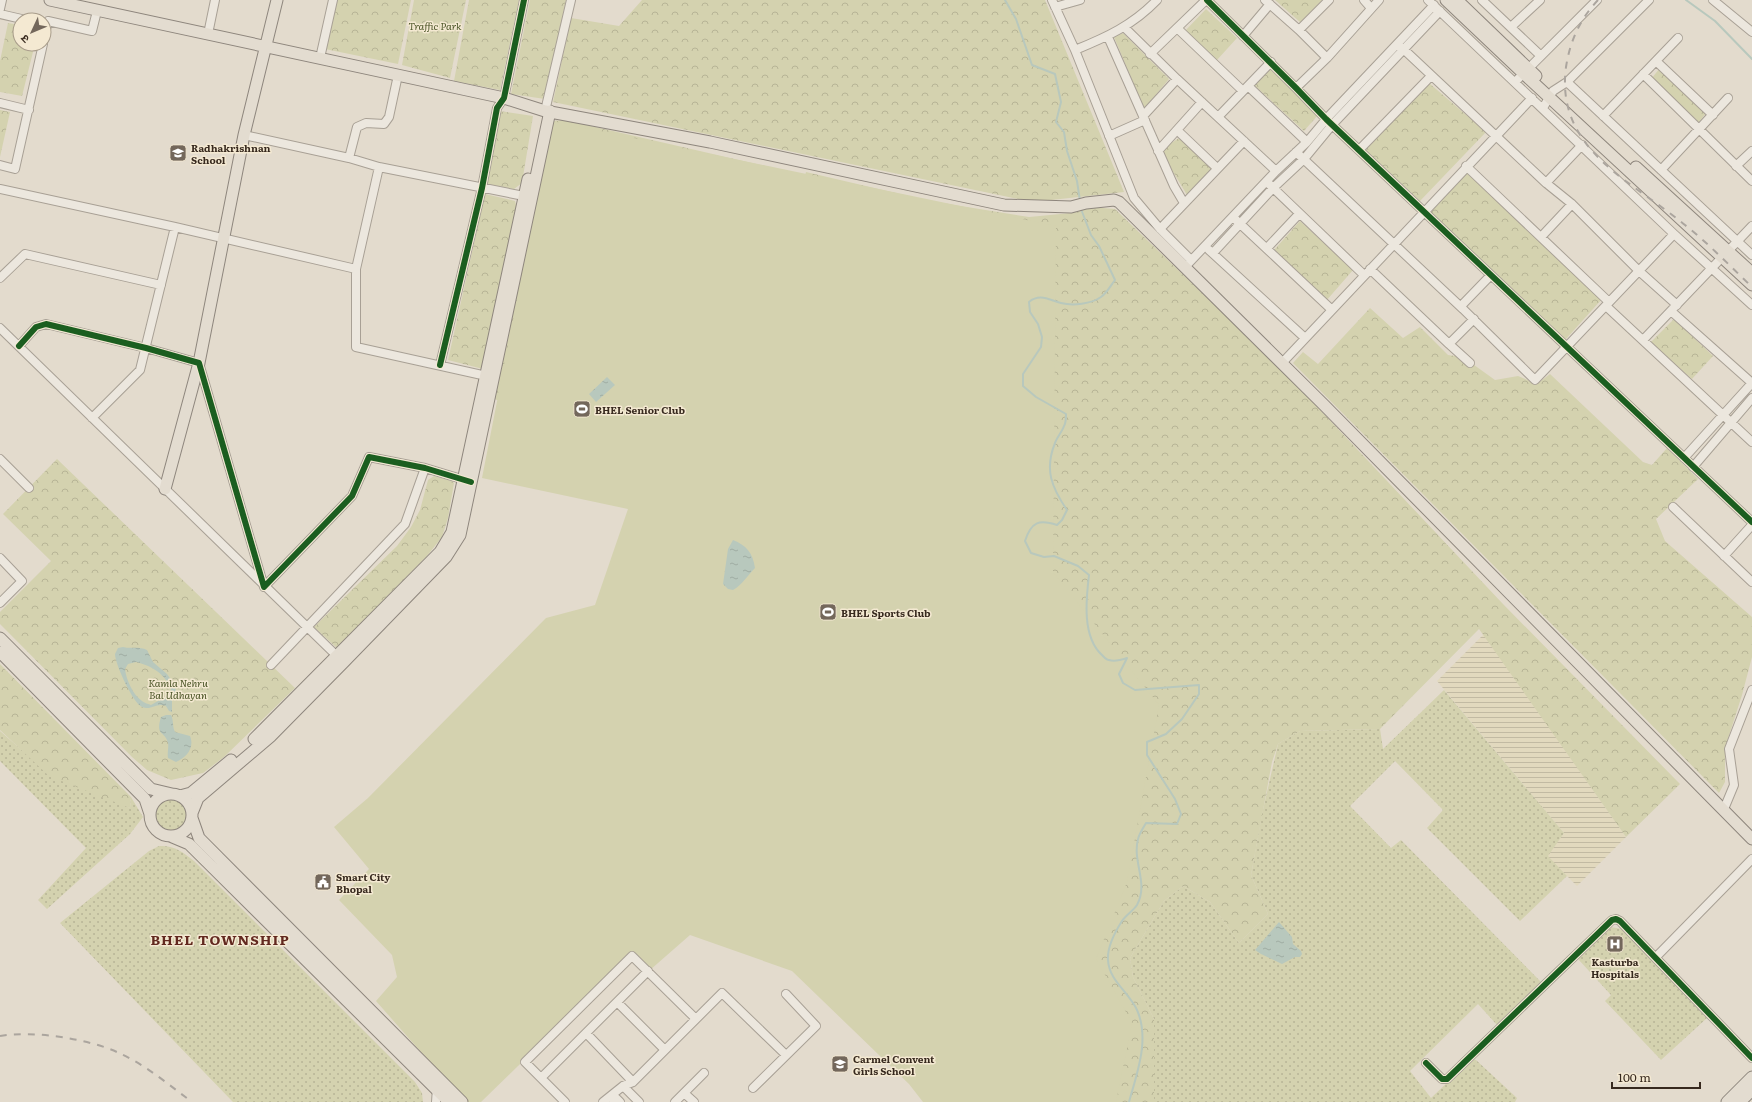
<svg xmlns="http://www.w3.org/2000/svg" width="1752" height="1102" font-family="Literata,'Noto Sans Devanagari',serif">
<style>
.farmland{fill:url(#farmland-rules)}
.grass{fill:url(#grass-dots)}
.forest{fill:url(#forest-crowns)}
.pitch{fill:#d4d2af}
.water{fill:url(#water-ripples);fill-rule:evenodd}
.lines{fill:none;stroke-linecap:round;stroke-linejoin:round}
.stream{stroke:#b8c8bd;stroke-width:2}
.minor-casing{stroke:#a8a095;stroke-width:10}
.major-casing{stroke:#8e867d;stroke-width:13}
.minor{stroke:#ece7de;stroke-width:8}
.major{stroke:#e3dcd0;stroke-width:11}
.rail{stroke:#aba59e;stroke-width:2;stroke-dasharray:7 7;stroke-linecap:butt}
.cycleway-casing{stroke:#f4e9d2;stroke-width:8}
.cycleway{stroke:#1b5e20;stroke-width:6}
.labels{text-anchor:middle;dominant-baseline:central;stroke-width:3;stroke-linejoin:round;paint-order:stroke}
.park-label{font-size:10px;font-style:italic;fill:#495325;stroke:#f4e9d2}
.poi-label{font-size:10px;font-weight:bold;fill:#37291e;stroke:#f4e9d2;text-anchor:start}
.district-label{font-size:14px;font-weight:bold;letter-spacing:1px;fill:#62291f;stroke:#f4e9d2}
</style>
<defs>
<pattern id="farmland-rules" width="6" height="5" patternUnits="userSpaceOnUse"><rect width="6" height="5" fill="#e2d9be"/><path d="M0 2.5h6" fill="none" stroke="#c2baa3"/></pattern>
<pattern id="grass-dots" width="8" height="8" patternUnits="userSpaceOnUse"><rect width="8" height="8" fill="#d4d2af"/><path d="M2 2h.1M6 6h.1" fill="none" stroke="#b7b496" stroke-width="1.8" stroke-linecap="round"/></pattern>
<pattern id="forest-crowns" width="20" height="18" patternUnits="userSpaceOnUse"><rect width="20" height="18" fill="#d4d2af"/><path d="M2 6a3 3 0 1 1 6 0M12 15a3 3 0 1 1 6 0" fill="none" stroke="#b7b496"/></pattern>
<pattern id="water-ripples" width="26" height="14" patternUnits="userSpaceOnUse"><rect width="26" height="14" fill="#b8c8bd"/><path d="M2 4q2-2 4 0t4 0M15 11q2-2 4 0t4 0" fill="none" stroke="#9faca2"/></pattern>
</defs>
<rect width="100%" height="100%" fill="#e3dbcd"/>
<path class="farmland" d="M1484,634L1626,837L1577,886L1547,856L1564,833L1437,681Z"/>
<path class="grass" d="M1444,690L1564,833L1548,856L1567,876L1520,921L1427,828L1443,810L1395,761L1350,806L1391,848L1401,840L1541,982L1497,1025L1478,1004L1410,1071L1431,1098L1472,1059L1476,1060L1517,1098L1515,1102H1154V1019L1133,977L1130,958L1164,901L1183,886L1210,902L1239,943L1268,914L1251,875L1262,814L1278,744L1300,731L1380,729L1383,749Z
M0,731L24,752L130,808L131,797L143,817L130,834L47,909L38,900L86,848L0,761Z
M155 814a16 16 0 1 1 32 0a16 16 0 1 1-32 0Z
M159,846C174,845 183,852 194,861L415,1082L422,1093L423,1102H233L60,923L149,851Z
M1610,927L1623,929L1707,1018L1661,1060L1605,1001L1611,995L1578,959Z"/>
<path class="forest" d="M337,0H411L398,64L325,49Z
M414,0H466L450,78L402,65Z
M469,0H519L500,90L454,81Z
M530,0H566L545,99L511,94Z
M642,0H1045L1124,192L1033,202L553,102L571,18L619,26Z
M1275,0H1322L1301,23Z
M1206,9L1237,38L1217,60L1185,31Z
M8,23L20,25V44H35L22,96L0,92V61Z
M1123,33L1169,79L1144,109L1114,37Z
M1268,67L1318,115L1304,131L1253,84Z
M1660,68L1707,112L1698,123L1651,79Z
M1429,83L1486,132L1420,201L1365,150Z
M0,110L10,112L0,157Z
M499,111L533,116L522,183L514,189L486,184Z
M565,120L778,169L796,211L806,172L930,201L1029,217L1071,213L1090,207L1115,209L1290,378L1503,604L1680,784L1626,837L1479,629L1380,729L1300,731L1278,744L1272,762L1251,875L1268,914L1239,943L1210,902L1183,886L1164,901L1130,958L1133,977L1154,1019V1102H1099L960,671L529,410L494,399L552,121Z
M1179,138L1212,168L1187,195L1163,155L1165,147Z
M1465,170L1602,299L1565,340L1429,213Z
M485,194L515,201L517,209L483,369L448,360Z
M1300,221L1353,270L1326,301L1274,250Z
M1370,308L1403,338L1420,327L1448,355L1463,357L1495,380L1518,376L1537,384L1550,374L1643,462L1652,465L1667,448L1698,479L1656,519L1665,541L1752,617V657L1742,695L1725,748V782L1719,793L1293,363L1303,352L1318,364Z
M1674,319L1713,356L1692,379L1650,343Z
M57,459L295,688L224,757L203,773L171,780L147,770L132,757L0,624V612L51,561L3,514Z
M434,476L452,481L454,483L448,518L442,537L427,556L337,648L314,627L397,546L411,527L420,510L428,480Z
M0,664L131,797L130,808L49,776L0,730Z"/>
<path class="pitch" d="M552,121L1056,226L1053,572L1159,705L1127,882L1096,959L1132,1023L1116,1102H923L909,1084L792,971L690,935L650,970L634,953L481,1102H465L376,1001L397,977L392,955L339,900L369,869L334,827L368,798L546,618L595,605L628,509L482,478Z"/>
<path class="water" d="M607,377L615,385L596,402L589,394Z
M733,540C746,545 753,553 755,568C748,575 742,585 733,590L728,589L723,584L728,549Z
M123,647C131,649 139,646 147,650L153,662L167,674L174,684L176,691L172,700V712L169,711L166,706C156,702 152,711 142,707C133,703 115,664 115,654C116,652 117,650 118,648ZM136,662C152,666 166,674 171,690L165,699L158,701L151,705C149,704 144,703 142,701C133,695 126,679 125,669L128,664Z
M166,715H171C174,721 172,726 175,732L190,736C195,748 186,758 176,762L168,758C167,753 169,747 168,743C165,730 155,737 161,717Z
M1279,922L1292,937L1293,944L1301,951L1302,954L1300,957H1295L1282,964L1261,954L1255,950Z"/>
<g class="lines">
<path class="stream" d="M1005,0L1016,19L1032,65L1055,74L1061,102L1056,122L1064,132L1067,151L1077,181L1080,201
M1686,0L1715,21L1752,59
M1081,209L1091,235L1099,246L1115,280C1111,285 1107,293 1101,297C1091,304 1073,306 1061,303C1049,300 1040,293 1029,302L1030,312L1038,324L1042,337L1041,347L1023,374V386L1036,397L1066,414C1066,418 1066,423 1064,426C1062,432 1057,437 1055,443C1044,470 1052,488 1067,510L1062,520L1057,525C1039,519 1031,522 1025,541L1031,553L1044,557L1054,556L1078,566L1089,575C1086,600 1082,637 1102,655C1104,657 1106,660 1109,660C1115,662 1121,660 1127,658L1119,674L1123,683L1135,690L1199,685V694L1182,719L1166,734L1147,742V755L1175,799L1181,814L1177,824L1146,823C1143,828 1139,834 1138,839C1132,862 1149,883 1137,905C1133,911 1126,915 1122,921C1115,932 1107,947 1108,960C1109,981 1129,992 1137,1010C1150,1039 1137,1073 1129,1102"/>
<g class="minor-casing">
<path id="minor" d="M1052,0L1075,50L1134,198L1160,229L1191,260
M1207,0L1296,88L1326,119L1752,522
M1265,0L1299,30L1327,58
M1364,0L1371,8
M1428,0L1674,234L1752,305
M1482,0L1541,56
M1713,0L1752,32
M1055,7L1080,0
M0,9L2,0
M0,14L26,20
M1124,27L1177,79L1276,171
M1511,27L1540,0
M1177,28L1243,91
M1299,30L1329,0
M208,34L215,0
M1243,36L1270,4
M1108,37L1174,186L1184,203
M44,38L48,21L92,31L97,11
M1398,44L1546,183L1572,204L1639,271L1677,305
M1075,50C1107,37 1133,25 1157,0
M1150,54L1206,0
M320,58L333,0
M1656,61L1713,115
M1643,74L1752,181
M1515,82L1597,0
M1567,82L1752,255
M1248,86L1307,142
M1296,88L1327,58L1379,0
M0,103L29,110
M1543,108L1553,91L1567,82L1649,0
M545,111L571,0
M1143,116L1177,79
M1603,116L1678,38
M1218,117L1271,62
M1177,130L1217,168
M244,135L349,158L379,167L529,197
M1109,136L1145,120
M1359,150L1431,76
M1158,151L1202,102
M1296,152L1463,309L1535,380L1674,234
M349,158L357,127L366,123L384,124L389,117L398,75
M0,165L15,169L43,44
M1466,166L1609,302
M1736,166L1752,151
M379,167L356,269V347L491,377
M1661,170L1728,98
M1546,183L1582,145
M1269,184L1364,275
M0,189L175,227L356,269
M1236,220L1332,310
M1160,229L1244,141
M1541,237L1572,204
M1267,248L1299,214
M1209,250L1305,338
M1213,253L1273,188L1304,159L1332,125L1440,11
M1185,267L1276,171L1307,142L1328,117L1434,5
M1370,269L1449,344L1474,319
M0,278L25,254L161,285
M1461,306L1491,275
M1606,306L1752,442
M1671,311L1752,383
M0,328L340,659
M1643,340L1752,226
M1449,344L1470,363
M19,346L36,327L46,324L146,348L199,363L264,587L352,496L369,457L425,468L468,481
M1282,363L1532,98
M440,365L482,188L497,108L504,98L524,0
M92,418L140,370L175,227
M1684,458L1752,383
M0,459L29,488
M1693,467L1752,398
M1673,507L1752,582
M1724,556L1752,525
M0,558L22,581L0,603
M271,665L405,524L425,468
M1724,809L1734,785L1729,749L1752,690
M1656,957L1752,859
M617,1002L665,1050
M586,1033L633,1082
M1426,1063L1442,1079H1447L1612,920L1616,919L1620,921L1752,1058
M541,1078L648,971
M623,1086L639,1102
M753,1088L816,1026L786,994
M684,1093L694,1102
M436,1102L437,1087
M565,1102L525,1062L632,956L695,1018
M603,1102L623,1086L633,1082L722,993L786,1055
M614,1102L617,1099L620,1102
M675,1102L704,1073"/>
</g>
<g class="major-casing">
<path id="major" d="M50,0L504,98L545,111L710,142L1004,205L1071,207L1086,203L1114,200L1119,202L1324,405L1752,839
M1446,0L1523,73L1752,285
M1457,0L1536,76
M1636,167L1752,273
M165,489L199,363L244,135L277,0
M0,638L151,789L172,794
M0,652L145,799L150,814
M254,739L440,552L452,532L528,179
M150 815a21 21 0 1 1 42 0a21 21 0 1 1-42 0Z
M180,796L191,793L231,760
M192,813L198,798L271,736L343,663L446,557L460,535L550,111
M192,818L199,838L462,1102
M170,836L189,844L449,1102
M1727,1102L1752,1077
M1740,1102L1752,1090"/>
</g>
<use href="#minor" class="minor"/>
<use href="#major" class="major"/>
<path class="rail" d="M1598,0C1580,19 1570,41 1566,67C1555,150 1632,181 1685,225C1709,244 1730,266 1752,287
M0,1036C32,1030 90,1039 119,1053C146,1065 169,1085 192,1102"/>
<g class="cycleway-casing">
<path id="cycleway" d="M1207,0L1296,88L1326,119L1752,522
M19,346L36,327L46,324L146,348L199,363L264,587L352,496L369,457L425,468L471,482
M440,365L482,188L497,108L504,98L524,0
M1426,1063L1442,1079H1447L1612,920L1616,919L1620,921L1752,1058"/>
</g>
<use href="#cycleway" class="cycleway"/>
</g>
<defs>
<g id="school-square" transform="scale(0.9)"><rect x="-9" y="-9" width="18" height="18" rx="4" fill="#73675b" stroke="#f4e9d2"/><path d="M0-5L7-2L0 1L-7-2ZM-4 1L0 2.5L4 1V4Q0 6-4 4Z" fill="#fff"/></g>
<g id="stadium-square" transform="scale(0.9)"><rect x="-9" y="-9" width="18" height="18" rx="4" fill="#73675b" stroke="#f4e9d2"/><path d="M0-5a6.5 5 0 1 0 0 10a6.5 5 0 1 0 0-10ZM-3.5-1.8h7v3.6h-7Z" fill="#fff"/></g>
<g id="civic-square" transform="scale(0.9)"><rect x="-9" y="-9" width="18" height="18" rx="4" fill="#73675b" stroke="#f4e9d2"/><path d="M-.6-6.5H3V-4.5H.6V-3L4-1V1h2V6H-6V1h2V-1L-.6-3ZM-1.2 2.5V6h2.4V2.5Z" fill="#fff"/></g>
<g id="hospital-square" transform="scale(0.9)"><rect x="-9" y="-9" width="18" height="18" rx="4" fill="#73675b" stroke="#f4e9d2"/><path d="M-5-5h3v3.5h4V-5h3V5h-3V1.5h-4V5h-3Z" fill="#fff"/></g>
</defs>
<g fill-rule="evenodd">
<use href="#school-square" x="178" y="153"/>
<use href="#stadium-square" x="582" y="409"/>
<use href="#stadium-square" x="828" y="612"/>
<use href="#civic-square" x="323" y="882"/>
<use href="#hospital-square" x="1615" y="944"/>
<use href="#school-square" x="840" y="1064"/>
</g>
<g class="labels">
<g class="park-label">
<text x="435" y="25">Traffic Park</text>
<text x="178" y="682">Kamla Nehru<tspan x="178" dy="12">Bal Udhayan</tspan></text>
</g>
<g class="poi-label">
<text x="191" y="147">Radhakrishnan<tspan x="191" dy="12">School</tspan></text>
<text x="595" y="409">BHEL Senior Club</text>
<text x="841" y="612">BHEL Sports Club</text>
<text x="336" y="876">Smart City<tspan x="336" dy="12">Bhopal</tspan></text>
<text x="1615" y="961" text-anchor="middle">Kasturba<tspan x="1615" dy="12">Hospitals</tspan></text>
<text x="853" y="1058">Carmel Convent<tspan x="853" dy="12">Girls School</tspan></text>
</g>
<g class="district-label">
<text x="220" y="939">BHEL TOWNSHIP</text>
</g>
</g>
<g transform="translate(32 32) rotate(226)"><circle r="19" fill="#f4e9d2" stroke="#a89c8a"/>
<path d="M0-3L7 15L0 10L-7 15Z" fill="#73675b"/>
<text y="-6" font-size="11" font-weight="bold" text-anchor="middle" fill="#37291e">उ</text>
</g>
<path d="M1612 1082v6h88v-6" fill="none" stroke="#37291e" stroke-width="2"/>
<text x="1618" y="1082" font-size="12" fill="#37291e" stroke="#f4e9d2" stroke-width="3" paint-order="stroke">100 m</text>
</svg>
